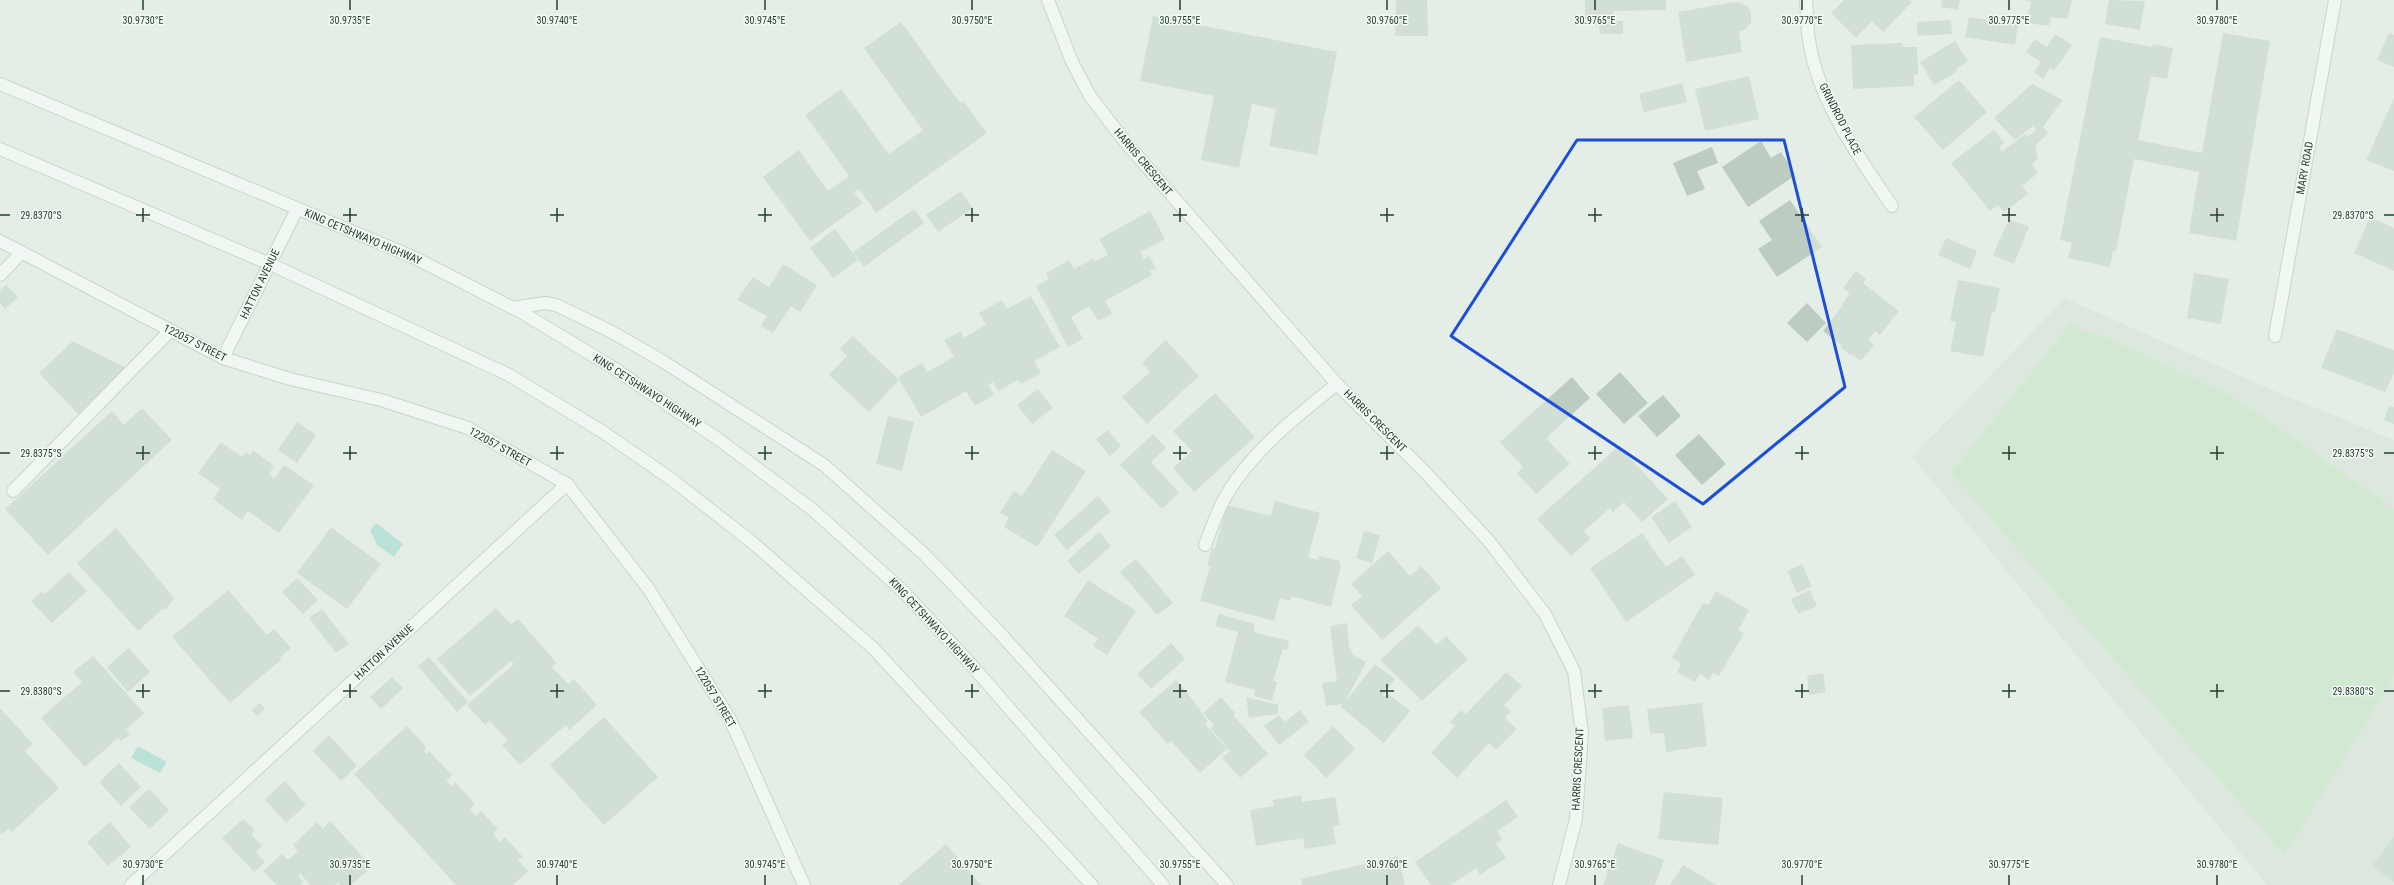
<svg xmlns="http://www.w3.org/2000/svg" width="2394" height="885" font-family="'Roboto Condensed',sans-serif">
<style>
.built{fill:#d2ded5}
.green{fill:#bedfbd}
.water{fill:#8bd3c8}
.building{fill:#bcccc1}
.lines{fill:none;stroke-linecap:round;stroke-linejoin:round}
.service-casing{stroke:#a6b6ab;stroke-width:14}
.minor-casing{stroke:#a6b6ab;stroke-width:14}
.secondary-casing{stroke:#a5bdad;stroke-width:14}
.service{stroke:#fff;stroke-width:12}
.minor{stroke:#fff;stroke-width:12}
.secondary{stroke:#fff;stroke-width:12}
.marked{fill:none;stroke:#1d4ed8;stroke-width:3;stroke-linejoin:round}
.ticks{fill:none;stroke:#23402f;stroke-width:1.5}
.labels{text-anchor:middle;dominant-baseline:central;stroke-width:3;stroke-linejoin:round;paint-order:stroke}
.street-label{font-size:11px;fill:#23402f;stroke:#f5faf6}
.ticks-label{font-size:10px;text-anchor:middle;fill:#23402f;stroke:#f5faf6;stroke-width:3;stroke-linejoin:round;paint-order:stroke}
</style>
<rect width="100%" height="100%" fill="#e4eee6"/>
<path class="built" d="M2065,298L2284,395L2394,440V885H2267L1912,457Z"/>
<path class="green" d="M2070,324L2123,345L2225,393L2259,414L2394,509V673L2386,690L2285,855L1951,473Z"/>
<path class="water" d="M376,523L403,544L394,557L377,545L370,530Z
M138,746L167,762L160,773L131,758Z"/>
<path class="building" d="M1396,0H1427L1428,36H1395Z
M1585,0H1666V10L1613,11V21H1623V34H1600L1599,25H1585Z
M1844,0H1909L1912,2L1883,32L1872,21L1856,38L1831,13Z
M1942,0H1960L1958,10L1941,7Z
M2025,0H2072L2067,19L2051,17L2049,26L2026,23L2031,2Z
M2109,0L2145,1L2140,30L2105,24Z
M1734,2L1741,3L1748,7L1751,14V22L1746,29L1739,32L1742,52L1686,62L1678,12Z
M2004,14L2019,17L2015,45L1965,37L1969,17L2002,22Z
M1153,16L1337,52L1317,155L1269,146L1276,109L1252,104L1239,168L1201,160L1214,96L1140,81Z
M1951,20L1952,34L1917,36V22Z
M901,22L960,103L963,101L987,133L876,213L859,189L854,192L863,203L810,241L763,177L799,150L828,191L849,176L805,115L841,89L889,154L923,130L864,48Z
M2223,33L2270,41L2236,241L2189,233L2199,172L2134,159L2116,251H2113L2110,267L2068,258L2072,243L2060,240L2100,37L2152,47L2153,44L2173,48L2167,79L2151,76L2138,140L2202,153Z
M2389,33L2394,35V67L2377,60Z
M2055,34L2072,45L2054,71L2050,68L2043,79L2034,72L2041,62L2026,52L2035,39L2047,47Z
M1955,41L1968,61L1956,69L1958,71L1934,85L1920,62Z
M1902,43L1903,47H1917L1918,75H1914V86L1853,89L1851,45Z
M1749,76L1759,119L1705,131L1695,89Z
M1959,80L1987,112L1943,150L1914,117Z
M1682,83L1687,102L1644,112L1639,94Z
M2032,84L2063,100L2043,127L2048,133L2035,146L2038,159L2032,164L2038,173L2022,186L2028,194L2004,212L1998,205L1990,211L1951,163L1994,130L2004,143L1999,147L2002,152L2025,134L2028,137L2036,130L2033,126L2015,140L1994,118Z
M2394,98V171L2366,160Z
M1761,141L1771,158L1781,152L1796,175L1748,207L1722,167Z
M1712,147L1718,163L1697,171L1705,189L1687,196L1673,163Z
M961,191L973,208L938,232L926,215Z
M1790,200L1822,247L1777,277L1758,249L1772,240L1759,221Z
M914,209L924,223L864,267L853,252Z
M1150,211L1165,239L1140,252L1144,259L1149,256L1156,268L1150,271L1152,275L1105,301L1112,314L1098,321L1089,306L1071,317L1083,339L1068,347L1036,286L1049,279L1046,273L1069,260L1074,269L1094,258L1095,262L1108,255L1099,239Z
M2370,217L2394,228V271L2354,253Z
M2009,219L2029,227L2014,264L1993,255Z
M835,229L858,260L833,278L810,248Z
M1946,238L1977,251L1970,269L1938,255Z
M783,264L817,285L800,312L791,306L773,333L761,326L767,316L737,300L753,277L769,287Z
M1856,271L1866,279L1863,283L1899,311L1880,335L1875,331L1868,340L1874,345L1861,361L1852,354L1851,356L1841,348L1842,346L1823,331L1843,305L1842,304L1850,293L1843,288Z
M2194,273L2229,279L2221,324L2187,318Z
M1958,280L2000,288L1995,312H1992L1983,357L1950,351L1956,322L1950,321Z
M6,285L18,297L5,309L0,303V290Z
M1031,296L1060,347L1034,361L1041,373L1021,384L1018,380L998,391L993,382L988,385L994,395L975,406L966,391L921,417L898,377L922,363L927,372L954,357L944,340L961,331L964,338L986,325L979,313L1002,300L1007,309Z
M1807,303L1826,323L1807,342L1787,323Z
M2337,329L2394,350V373L2385,392L2321,368Z
M853,336L899,380L869,412L829,375L847,356L840,349Z
M1166,340L1199,376L1147,424L1122,397L1150,372L1142,363Z
M73,341L126,368L78,414L39,373Z
M1620,372L1648,403L1624,424L1596,394Z
M1572,377L1590,398L1549,435L1547,439L1570,464L1536,494L1517,473L1523,467L1500,442Z
M1038,389L1053,408L1032,424L1017,405Z
M1215,393L1255,437L1194,492L1173,468L1192,451L1173,431Z
M1663,395L1681,416L1657,437L1638,416Z
M2389,406L2394,407V424L2384,420Z
M142,408L172,440L48,555L5,509L112,411L124,425Z
M888,416L914,422L902,471L876,464Z
M297,422L316,435L297,463L278,450Z
M1108,430L1121,446L1110,456L1096,439Z
M1153,434L1166,448L1151,462L1179,493L1162,509L1120,465Z
M1699,434L1726,464L1702,485L1675,455Z
M221,442L242,457L246,452L250,455L253,450L274,466L269,474L275,478L284,465L314,485L279,533L248,511L242,520L213,499L220,489L198,473Z
M1619,446L1668,499L1642,522L1624,502L1613,512L1610,508L1584,531L1591,538L1571,556L1537,519Z
M1052,450L1086,471L1037,547L1004,527L1009,518L1000,513L1014,491L1022,496Z
M1098,496L1111,511L1067,550L1054,535Z
M1275,501L1320,513L1308,557L1318,560L1319,556L1340,561L1339,565H1341L1331,607L1291,596L1290,601L1280,598L1274,621L1200,601L1210,566H1207L1212,548H1215L1227,505L1271,516Z
M1675,501L1692,527L1669,543L1651,517Z
M331,527L381,564L347,609L297,573Z
M116,528L174,598L165,610L164,608L138,631L77,563Z
M1364,531L1380,535L1372,563L1356,558Z
M1099,532L1111,546L1079,574L1067,561Z
M1642,533L1666,567L1682,556L1695,575L1626,622L1590,568Z
M1388,551L1410,576L1421,566L1441,588L1382,640L1351,605L1362,596L1351,584Z
M1136,559L1173,603L1157,615L1120,572Z
M1802,564L1812,586L1797,593L1787,571Z
M69,572L87,591L52,623L31,601L42,591L45,594Z
M297,578L318,600L303,614L282,592Z
M1088,580L1136,611L1107,655L1093,646L1098,639L1064,616Z
M228,590L267,635L274,629L291,648L280,657L282,659L230,703L172,637Z
M1810,590L1817,606L1798,614L1791,599Z
M1716,591L1749,610L1738,630L1744,633L1719,676L1713,673L1709,680L1700,674L1695,682L1677,672L1681,663L1672,658L1703,603L1708,605Z
M496,608L511,625L518,619L557,663L552,667L568,684L574,679L597,705L569,730L566,725L520,765L502,745L508,741L490,721L485,725L467,705L514,664L511,661L470,696L437,659Z
M322,609L349,644L336,653L309,618Z
M1219,614L1255,624L1254,632L1289,641L1287,650L1283,649L1273,681L1277,682L1272,701L1254,696L1255,690L1225,682L1238,632L1215,626Z
M1347,623L1349,647L1353,655L1366,662L1344,704L1326,706L1322,683L1337,681L1330,626Z
M1418,625L1437,645L1446,636L1468,659L1422,701L1380,660Z
M1171,643L1185,659L1151,689L1137,674Z
M129,648L150,672L128,692L107,667Z
M93,656L144,713L126,730L130,734L121,741L118,738L85,767L41,718L82,682L73,672Z
M429,657L468,702L457,712L418,666Z
M1375,664L1395,679L1382,696L1384,697L1387,693L1410,711L1384,743L1341,707Z
M1506,672L1522,686L1504,705L1511,711L1505,718L1517,729L1496,750L1489,743L1457,778L1431,753L1455,726L1450,722L1461,710L1466,714Z
M1823,673L1826,692L1809,695L1807,676Z
M392,677L403,688L381,709L370,697Z
M1176,680L1200,709L1199,710L1208,721L1205,724L1227,749L1200,773L1171,741L1168,744L1139,712Z
M1221,697L1235,713L1233,715L1268,754L1240,778L1222,758L1230,751L1210,728L1214,725L1203,713Z
M1246,697L1278,705V714L1249,718Z
M260,703L265,709L257,716L252,710Z
M1702,703L1707,746L1666,752L1664,733L1650,734L1647,709Z
M1629,705L1633,738L1605,741L1602,708Z
M0,708L33,744L25,751L59,788L12,832L9,828L2,834L0,832Z
M1300,710L1309,722L1279,745L1264,726L1279,715L1285,722Z
M604,717L658,777L604,825L550,765Z
M407,726L426,747L424,751L427,754L429,751L452,775L446,781L452,786L455,782L475,804L470,809L476,816L481,811L498,829L493,834L500,842L505,837L523,857L518,860L528,871L513,885H456L354,774Z
M1333,726L1355,749L1326,778L1304,755Z
M329,735L357,766L341,781L313,751Z
M119,763L141,787L121,806L99,782Z
M285,781L306,805L286,823L265,799Z
M149,789L169,810L150,829L129,807Z
M1664,792L1723,798L1718,845L1658,839Z
M1301,795L1302,802L1335,797L1340,825L1333,826L1336,844L1305,849L1303,838L1256,846L1250,810L1274,806L1273,800Z
M1506,800L1518,817L1497,831L1502,840L1496,844L1506,858L1480,875L1476,868L1451,885H1431L1415,862Z
M243,819L255,830L251,834L262,846L256,852L265,862L254,872L222,838Z
M330,821L372,867L351,885H340L338,882L335,885H310L300,873L298,876L303,882L301,885H276L263,871L282,854L288,860L298,851L293,845L317,822L323,829Z
M110,822L131,847L108,866L87,842Z
M2394,837V882L2372,866Z
M1618,843L1664,860L1655,885H1603Z
M946,844L981,885H899Z
M1398,856L1405,885H1302L1301,879Z
M1683,865L1717,885H1670Z"/>
<g class="lines">
<g class="service-casing">
<path id="service" d="M0,275L22,252
M567,484L648,588L730,719L804,885
M13,491L170,331"/>
</g>
<g class="minor-casing">
<path id="minor" d="M1048,0L1072,62L1090,96L1126,143L1337,384L1425,472L1488,540L1545,614L1574,671L1582,733L1576,819L1559,885
M1806,0C1807,13 1807,27 1809,40C1818,101 1858,156 1892,206
M0,241L223,358L290,379L381,400L468,428L567,484L131,885
M513,308L545,303L556,305L612,332L664,362L824,465L924,554L998,631L1227,885
M2275,336L2335,0
M223,358L297,209
M1205,545C1212,528 1217,510 1227,494C1253,450 1298,415 1337,384"/>
</g>
<g class="secondary-casing">
<path id="secondary" d="M0,84L411,256L521,312L612,367L718,439L813,510L903,591L968,661L1163,885
M0,149L270,264L509,375L603,432L671,479L753,543L874,649L1092,885"/>
</g>
<use href="#service" class="service"/>
<use href="#minor" class="minor"/>
<use href="#secondary" class="secondary"/>
</g>
<path d="M0 0H2394V885H0ZM1577,140H1784L1845,387L1703,504L1451,336Z" fill="#e4eee6" fill-opacity=".55" fill-rule="evenodd"/>
<path class="marked" d="M1577,140H1784L1845,387L1703,504L1451,336Z"/>
<path class="ticks" d="M143,0V10M350,0V10M557,0V10M765,0V10M972,0V10M1180,0V10M1387,0V10M1595,0V10M1802,0V10M2009,0V10M2217,0V10M143,208V222M350,208V222M557,208V222M765,208V222M972,208V222M1180,208V222M1387,208V222M1595,208V222M1802,208V222M2009,208V222M2217,208V222M0,215H10M136,215H150M343,215H357M550,215H564M758,215H772M965,215H979M1173,215H1187M1380,215H1394M1588,215H1602M1795,215H1809M2002,215H2016M2210,215H2224M2384,215H2394M143,446V460M350,446V460M557,446V460M765,446V460M972,446V460M1180,446V460M1387,446V460M1595,446V460M1802,446V460M2009,446V460M2217,446V460M0,453H10M136,453H150M343,453H357M550,453H564M758,453H772M965,453H979M1173,453H1187M1380,453H1394M1588,453H1602M1795,453H1809M2002,453H2016M2210,453H2224M2384,453H2394M143,684V698M350,684V698M557,684V698M765,684V698M972,684V698M1180,684V698M1387,684V698M1595,684V698M1802,684V698M2009,684V698M2217,684V698M0,691H10M136,691H150M343,691H357M550,691H564M758,691H772M965,691H979M1173,691H1187M1380,691H1394M1588,691H1602M1795,691H1809M2002,691H2016M2210,691H2224M2384,691H2394M143,875V885M350,875V885M557,875V885M765,875V885M972,875V885M1180,875V885M1387,875V885M1595,875V885M1802,875V885M2009,875V885M2217,875V885"/>
<g class="labels">
<g class="street-label">
<text transform="translate(1840 119) rotate(63)">GRINDROD PLACE</text>
<text transform="translate(1143 162) rotate(50)">HARRIS CRESCENT</text>
<text transform="translate(2305 168) rotate(-80)">MARY ROAD</text>
<text transform="translate(363 237) rotate(23)">KING CETSHWAYO HIGHWAY</text>
<text transform="translate(260 284) rotate(-64)">HATTON AVENUE</text>
<text transform="translate(195 343) rotate(27)">122057 STREET</text>
<text transform="translate(647 391) rotate(33)">KING CETSHWAYO HIGHWAY</text>
<text transform="translate(1375 421) rotate(45)">HARRIS CRESCENT</text>
<text transform="translate(500 447) rotate(29)">122057 STREET</text>
<text transform="translate(934 626) rotate(47)">KING CETSHWAYO HIGHWAY</text>
<text transform="translate(384 652) rotate(-43)">HATTON AVENUE</text>
<text transform="translate(715 697) rotate(59)">122057 STREET</text>
<text transform="translate(1578 769) rotate(-87)">HARRIS CRESCENT</text>
</g>
</g>
<g class="ticks-label">
<text x="143" y="24">30.9730°E</text>
<text x="350" y="24">30.9735°E</text>
<text x="557" y="24">30.9740°E</text>
<text x="765" y="24">30.9745°E</text>
<text x="972" y="24">30.9750°E</text>
<text x="1180" y="24">30.9755°E</text>
<text x="1387" y="24">30.9760°E</text>
<text x="1595" y="24">30.9765°E</text>
<text x="1802" y="24">30.9770°E</text>
<text x="2009" y="24">30.9775°E</text>
<text x="2217" y="24">30.9780°E</text>
<text x="41" y="219">29.8370°S</text>
<text x="2353" y="219">29.8370°S</text>
<text x="41" y="457">29.8375°S</text>
<text x="2353" y="457">29.8375°S</text>
<text x="41" y="695">29.8380°S</text>
<text x="2353" y="695">29.8380°S</text>
<text x="143" y="868">30.9730°E</text>
<text x="350" y="868">30.9735°E</text>
<text x="557" y="868">30.9740°E</text>
<text x="765" y="868">30.9745°E</text>
<text x="972" y="868">30.9750°E</text>
<text x="1180" y="868">30.9755°E</text>
<text x="1387" y="868">30.9760°E</text>
<text x="1595" y="868">30.9765°E</text>
<text x="1802" y="868">30.9770°E</text>
<text x="2009" y="868">30.9775°E</text>
<text x="2217" y="868">30.9780°E</text>
</g>
</svg>
